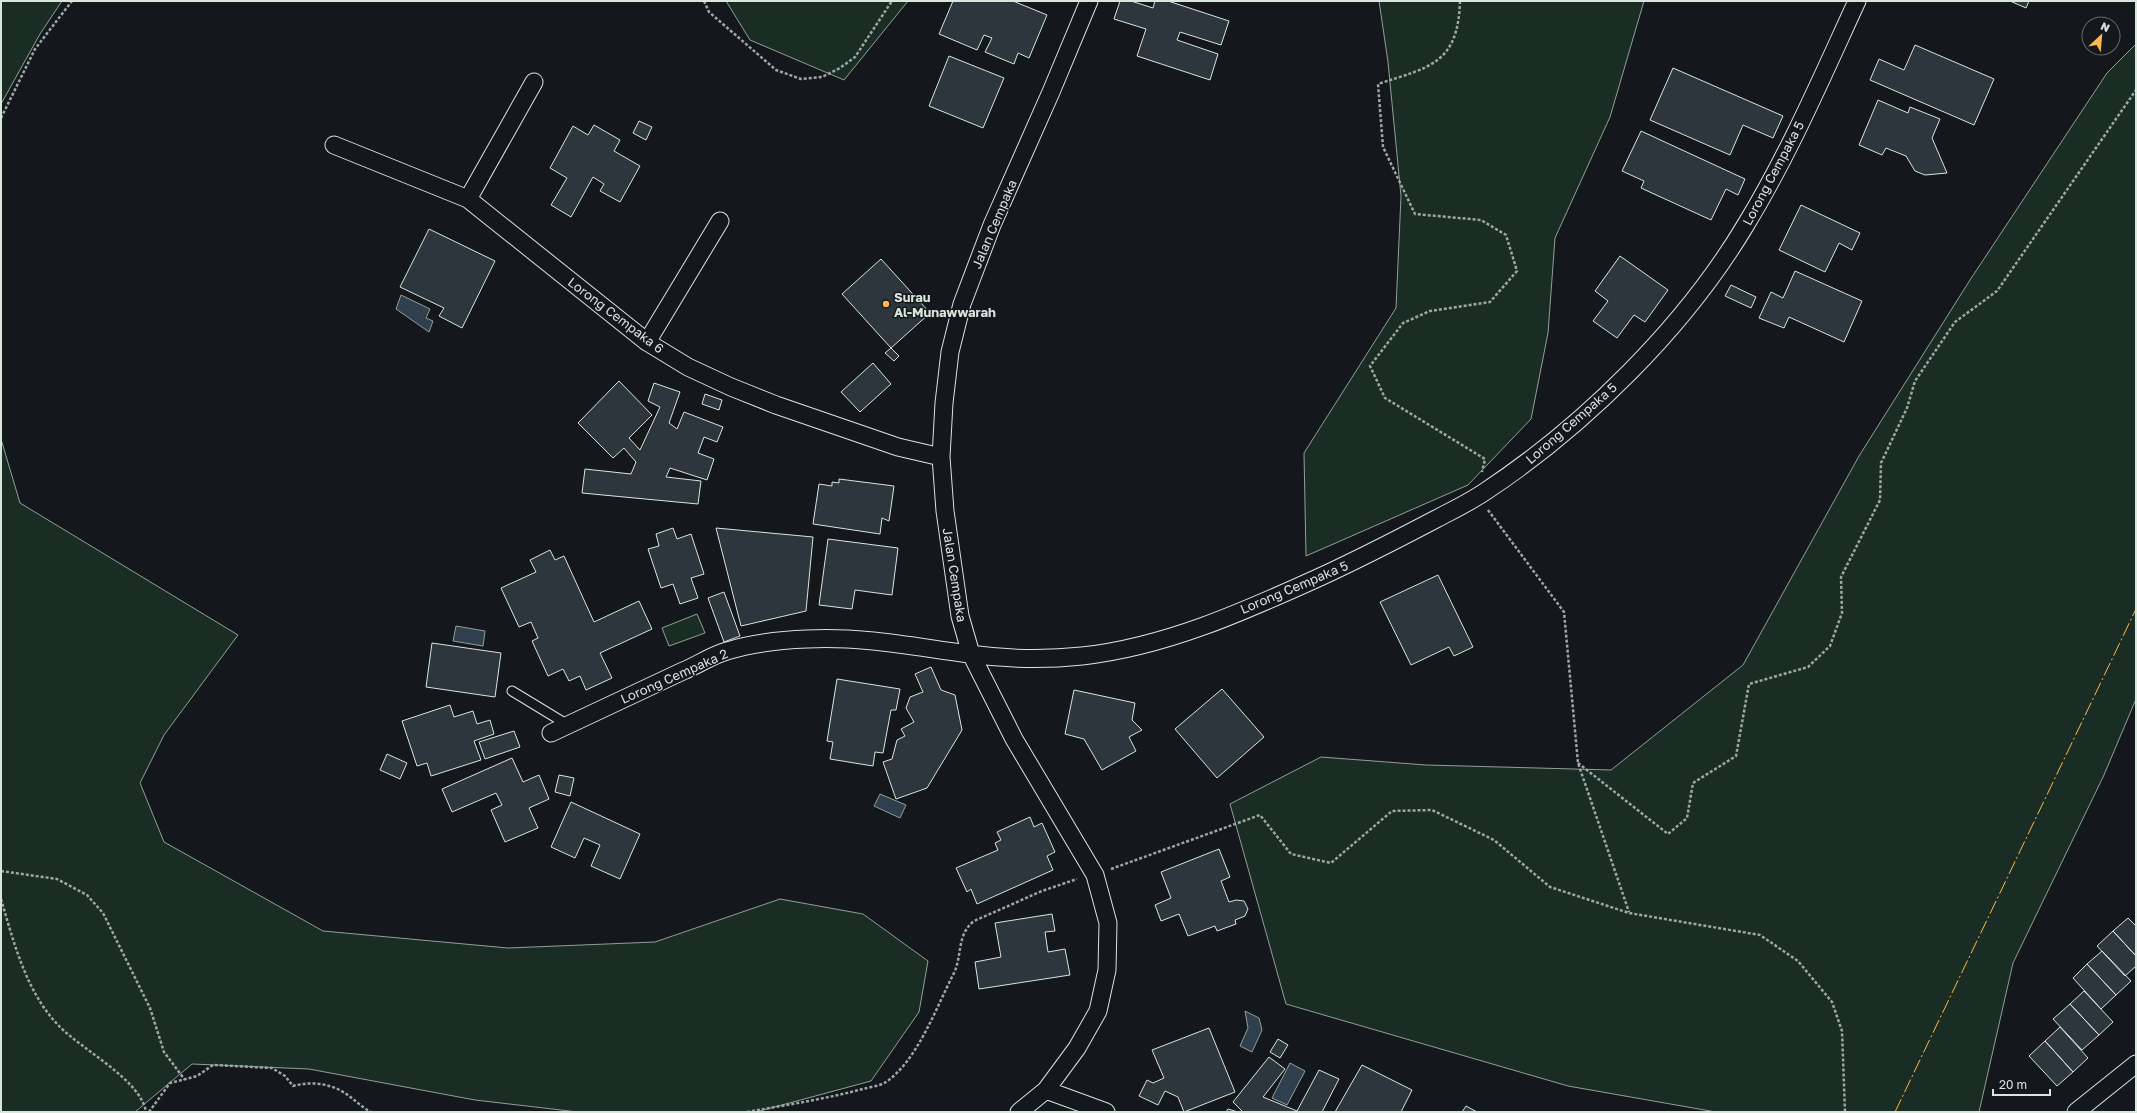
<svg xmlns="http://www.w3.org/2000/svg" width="2137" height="1113" font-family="'Golos Text',sans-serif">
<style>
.green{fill:#1a2d24;stroke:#939e99}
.water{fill:#2f3f4d;stroke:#939e99}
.building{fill:#2c363c;stroke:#d8e6dc}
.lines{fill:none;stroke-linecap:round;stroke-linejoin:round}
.lane-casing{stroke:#d8e6dc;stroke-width:11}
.street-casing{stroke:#d8e6dc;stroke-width:19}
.path{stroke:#9da8a2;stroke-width:2.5;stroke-dasharray:3 2;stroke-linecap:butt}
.lane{stroke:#14181c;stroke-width:9}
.street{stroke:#14181c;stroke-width:17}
.power{stroke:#ffb74d;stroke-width:1;stroke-dasharray:14 3 2 3;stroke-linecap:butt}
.poi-dot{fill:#ffb74d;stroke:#14181c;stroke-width:1.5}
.labels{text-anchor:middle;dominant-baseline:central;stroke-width:3;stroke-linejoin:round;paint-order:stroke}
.street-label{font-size:13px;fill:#d8e6dc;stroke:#14181c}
.poi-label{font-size:13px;font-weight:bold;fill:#d8e6dc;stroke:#14181c;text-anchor:start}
</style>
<rect width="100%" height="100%" fill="#14181c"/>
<path class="green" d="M1,1H62L40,34L1,104Z
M726,1H908L844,80L750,40Z
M1379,1H1644L1610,117L1555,238L1548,333L1531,419L1468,485L1306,556L1304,453L1396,308L1401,196L1388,62Z
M2136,44V699L2104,775L2013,963L1979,1112H1716L1568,1086L1286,1004L1230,804L1321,757L1426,765L1611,770L1743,665L1859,456L1970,280L2107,73Z
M1,439L20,503L238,635L164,735L140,783L164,842L323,931L508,948L655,942L780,899L863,914L928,961L919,1012L871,1081L756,1112H578L475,1100L309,1069L192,1064L135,1112H1Z
M697,614L705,633L669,646L662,628Z"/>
<path class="water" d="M401,295L430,309L426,318L433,321L429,332L396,309Z
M456,626L485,631L483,646L453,641Z
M880,794L906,805L900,818L874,806Z
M1245,1011L1259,1018L1262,1030L1252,1052L1240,1046L1248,1028Z
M1290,1063L1305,1071L1287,1105L1272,1098Z"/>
<path class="building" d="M953,1H1013L1047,15L1029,58L1018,53L1014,64L985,52L992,38L984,35L977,50L939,34Z
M1120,1H1131L1153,8L1155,1H1168L1229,21L1221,45L1180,32L1177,40L1218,54L1210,80L1137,56L1146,29L1114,19Z
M2010,1H2029L2026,8Z
M1915,45L1994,79L1974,125L1870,80L1879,59L1904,70Z
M949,56L1004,78L983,128L929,106Z
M1673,68L1783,116L1773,138L1743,125L1730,155L1650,120Z
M1878,100L1908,113L1910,107L1940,119L1932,138L1947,173L1925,175L1915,171L1906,156L1886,148L1882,155L1859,145Z
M639,121L652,127L646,140L633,133Z
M594,125L620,140L614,151L640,166L620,202L600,191L604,184L593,177L571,217L551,205L567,178L550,168L573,126L588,135Z
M1641,131L1745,179L1738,195L1726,189L1711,220L1641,188L1644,181L1622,171Z
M1801,205L1860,233L1852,250L1839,243L1825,272L1779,250Z
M429,229L495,261L462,328L439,316L444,308L400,287Z
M1620,256L1668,290L1645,322L1634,315L1617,338L1593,321L1608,301L1595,291Z
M881,259L930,313L891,348L842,294Z
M1795,271L1862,301L1844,342L1789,317L1784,328L1759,318L1771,292L1783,298Z
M1731,285L1756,297L1751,308L1725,296Z
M891,348L899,356L894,361L885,353Z
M873,363L891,384L860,412L841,392Z
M619,381L652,415L629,438L640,450L660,407L648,401L654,383L680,392L669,423L677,429L684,412L723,427L717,442L704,437L698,453L714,459L707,480L670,468L666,477L701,481L698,504L582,493L585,469L631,474L636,462L624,448L613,458L578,423Z
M705,394L722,400L719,410L702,404Z
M839,479L894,486L889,521L882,518L880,534L813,524L819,484L832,486V482L839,483Z
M673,528L677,539L691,534L704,574L691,578L698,598L680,604L673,584L661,588L648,549L659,546L656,534Z
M716,528L813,537L806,611L741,626Z
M828,539L898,548L892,595L855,590L852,609L819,605Z
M550,550L555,560L564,556L594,622L639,601L652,629L600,653L612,678L586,690L580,676L569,681L563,669L548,676L532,641L538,638L531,622L519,627L501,588L536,572L530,560Z
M1438,575L1473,647L1454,656L1449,647L1411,665L1380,602Z
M724,592L740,636L724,642L708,598Z
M432,643L501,653L495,697L426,687Z
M931,667L941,690L955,695L962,730L927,788L896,799L883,762L892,759L897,740L905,736L901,729L914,722L906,708L910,697L923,692L915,674Z
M837,679L900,689L896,710H891L883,753L875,752L873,766L830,759L833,742L827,741Z
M1222,689L1264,737L1217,778L1175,729Z
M1074,690L1135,703L1132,720L1142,730L1129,737L1136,751L1102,770L1084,739L1065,734Z
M450,705L454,717L473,711L477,724L490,720L494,734L474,741L481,760L431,776L427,763L417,766L402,721Z
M514,731L520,747L485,759L479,742Z
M387,754L407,763L400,779L380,770Z
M512,758L523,782L539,775L549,799L529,808L538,828L505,842L491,810L502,805L496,793L452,812L442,789Z
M559,775L574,778L570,796L555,792Z
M571,802L640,834L620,879L591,866L600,845L584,838L575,858L551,847Z
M1030,817L1034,827L1042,823L1055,852L1047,856L1053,870L977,904L971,889L967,892L956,868L998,850L995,843L1001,840L997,832Z
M1219,849L1230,877L1221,881L1229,902L1236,900L1244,901L1248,909L1245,916L1235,920L1236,924L1217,931L1215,926L1188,936L1179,914L1161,921L1155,905L1171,898L1161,872Z
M1052,914L1055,931L1045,932L1048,952L1065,949L1070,975L979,989L975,962L1001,957L995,923Z
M2128,918L2136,926V956L2113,931Z
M2113,931L2136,956V966L2125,976L2097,946Z
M2102,951L2131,981L2116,995L2087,964Z
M2087,964L2116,995L2101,1009L2073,978Z
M2084,991L2113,1022L2099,1035L2070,1004Z
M2070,1004L2099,1035L2082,1050L2053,1019Z
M2060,1027L2088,1058L2073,1072L2045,1041Z
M1209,1028L1235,1092L1184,1112L1178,1097L1165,1091L1158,1105L1139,1096L1147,1080L1153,1083L1164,1078L1152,1050Z
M1278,1039L1288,1045L1280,1058L1270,1052Z
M2045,1041L2073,1072L2057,1086L2029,1056Z
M1269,1057L1285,1069L1263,1097L1297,1111L1319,1070L1339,1079L1322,1112H1243L1233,1102Z
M1362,1065L1412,1090L1401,1112H1335Z
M1466,1106L1477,1112H1462Z
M1228,1109L1238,1112H1226Z"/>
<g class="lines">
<g class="lane-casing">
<path id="lane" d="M512,691L568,725"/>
</g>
<g class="street-casing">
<path id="street" d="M334,145L468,199L647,342L688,367L731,387L776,405L898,447L941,457
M468,199L534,82
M647,342L720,221
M551,733C595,712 639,692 683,671C698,665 712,655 727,651C753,643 781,640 807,639C862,636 915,647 969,654C1006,659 1045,660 1082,656C1165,647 1245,611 1320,577C1359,559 1398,539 1436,519C1453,510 1470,502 1486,491C1584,426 1684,328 1745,226C1789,154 1822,77 1857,1
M1046,1090L1106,1112
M1019,1112L1046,1090L1077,1048L1098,1011L1107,970L1108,923L1095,875L1014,739L971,654L960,616L945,511L941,457L944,403L950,352L962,304L992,225L1051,92L1089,1
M2076,1112L2136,1064"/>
</g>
<path class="path" d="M704,1L709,12L776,70L801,79L822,77L840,68L855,57L892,1
M1460,1C1458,64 1430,67 1378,84L1383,147L1415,214L1481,220L1506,235L1517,271L1490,302L1430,311L1403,323L1370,366L1385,398L1485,459L1482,472
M1,118L35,49L72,1
M1488,510L1564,612L1578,763L1629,912
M1578,763L1668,834L1687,818L1693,783L1736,756L1749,684L1808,667L1830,646L1842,613L1841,577L1880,500L1881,463L1907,408L1915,381L1955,322L1997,291L2136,90
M1111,869L1260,815L1291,854L1331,863L1392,811L1432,810L1494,840L1550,887L1629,913L1760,935L1798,961L1832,1002L1842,1031L1845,1112
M1,871L57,879L87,895L103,913L150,1008L164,1052L185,1080
M1,899C14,943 26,992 59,1026C81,1049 141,1080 146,1112
M149,1112L170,1083L197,1076L213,1065L272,1068L285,1076L293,1086C312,1081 332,1083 349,1096C356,1101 363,1108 371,1112
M747,1112C786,1105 825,1099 863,1089C870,1087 880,1086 886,1082C917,1061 936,1008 953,975C963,956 956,935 974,921L1042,891L1077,879"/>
<use href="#lane" class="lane"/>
<use href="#street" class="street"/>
<path class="power" d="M1895,1112L2136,609"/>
</g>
<circle class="poi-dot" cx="886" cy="304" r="4"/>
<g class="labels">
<g class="street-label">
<text transform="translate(1773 173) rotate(-62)">Lorong Cempaka 5</text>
<text transform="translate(994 224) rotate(-67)">Jalan Cempaka</text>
<text transform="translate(616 315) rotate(37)">Lorong Cempaka 6</text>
<text transform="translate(1571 423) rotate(-41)">Lorong Cempaka 5</text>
<text transform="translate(955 575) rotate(81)">Jalan Cempaka</text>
<text transform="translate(1294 587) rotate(-23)">Lorong Cempaka 5</text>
<text transform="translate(674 676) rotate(-24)">Lorong Cempaka 2</text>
</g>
<g class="poi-label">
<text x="894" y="297">Surau<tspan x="894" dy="15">Al-Munawwarah</tspan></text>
</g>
</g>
<rect width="2137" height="1113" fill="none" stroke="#d8e6dc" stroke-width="4"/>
<g transform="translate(2101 36) rotate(26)"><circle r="19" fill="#14181c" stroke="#626a69"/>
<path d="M0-3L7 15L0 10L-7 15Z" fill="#ffb74d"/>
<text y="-6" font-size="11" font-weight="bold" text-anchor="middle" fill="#d8e6dc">N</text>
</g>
<path d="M1993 1089v6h57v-6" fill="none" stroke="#d8e6dc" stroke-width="2"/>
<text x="1999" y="1089" font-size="12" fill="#d8e6dc" stroke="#14181c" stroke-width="3" paint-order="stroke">20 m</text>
</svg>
